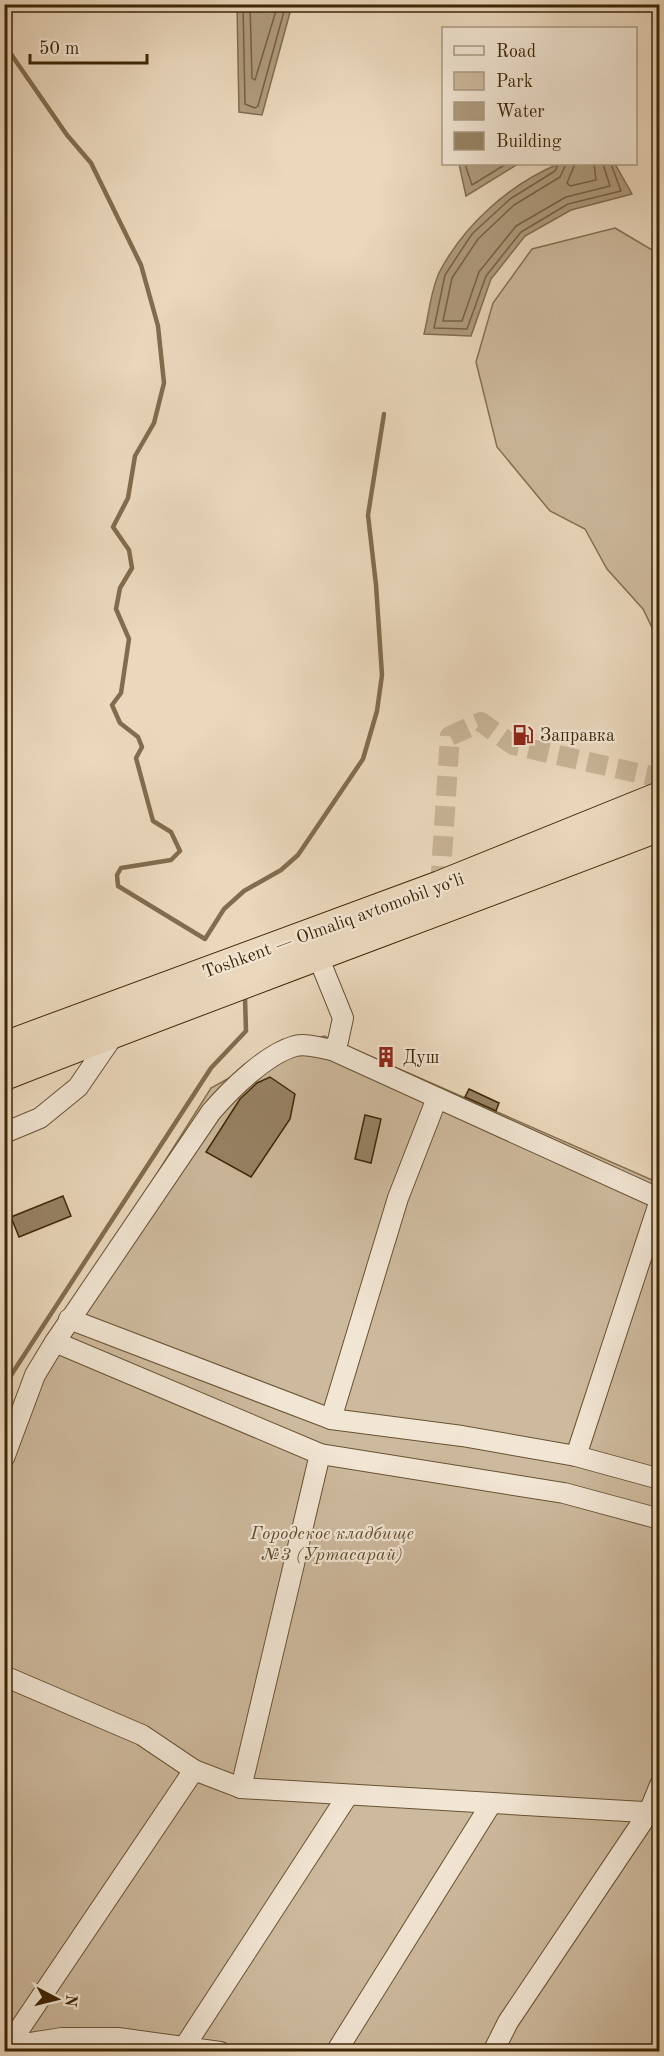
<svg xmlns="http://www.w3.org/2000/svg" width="664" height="2056" font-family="'Old Standard TT',serif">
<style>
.green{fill:#cdb99d;stroke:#857051;stroke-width:1.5}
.water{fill:#af9b7e;stroke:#816c4e;stroke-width:1.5}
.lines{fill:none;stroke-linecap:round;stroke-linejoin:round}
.shore{stroke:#766042;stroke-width:1.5}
.stream{stroke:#816c4e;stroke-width:4.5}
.building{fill:#978264;stroke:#3d2605;stroke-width:1.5}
.minor-tunnel{stroke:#c7b497;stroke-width:20;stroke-dasharray:20 10;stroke-linecap:butt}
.minor-casing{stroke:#685233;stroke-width:22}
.highway-casing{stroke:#3d2605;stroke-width:32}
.minor{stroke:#f1e5d3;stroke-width:20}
.highway{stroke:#ead7bc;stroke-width:30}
.labels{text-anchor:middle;stroke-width:4.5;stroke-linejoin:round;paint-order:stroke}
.poi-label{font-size:18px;fill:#3d2605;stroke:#f1e5d3;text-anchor:start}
.street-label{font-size:18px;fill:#3d2605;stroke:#f1e5d3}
.park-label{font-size:18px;font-style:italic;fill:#614b2b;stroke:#f1e5d3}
</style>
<rect width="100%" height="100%" fill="#ead7bc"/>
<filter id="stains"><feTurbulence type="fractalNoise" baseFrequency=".00333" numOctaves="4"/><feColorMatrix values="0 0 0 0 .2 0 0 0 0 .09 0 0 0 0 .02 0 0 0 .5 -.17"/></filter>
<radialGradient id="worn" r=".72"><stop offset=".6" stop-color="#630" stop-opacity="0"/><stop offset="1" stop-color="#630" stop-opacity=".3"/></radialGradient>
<g class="green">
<path d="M 615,228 L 652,250 L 659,249 L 659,642 L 643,609 L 607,569 L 585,529 L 550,511 L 497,447 L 476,362 L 493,303 L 532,249 Z"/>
<path d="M 324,1036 L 659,1183 L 659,2051 L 5,2052 L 5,1447 L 127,1221 L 211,1088 L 278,1051 Z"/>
</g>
<g class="water">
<path d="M 237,5 L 292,5 L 262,115 L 239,112 Z"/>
<path d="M 459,164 L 518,164 L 466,196 Z"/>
<path d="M 558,164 L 615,164 L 632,194 L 571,210 L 525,236 L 491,279 L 471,336 L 424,334 C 429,314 431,288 440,271 C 465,224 509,185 558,164 Z"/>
</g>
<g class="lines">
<g class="shore">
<path d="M 243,4 L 245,104 L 255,108 L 258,106 L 286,4"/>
<path d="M 250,4 L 252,78 L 255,80 L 278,4"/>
<path d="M 465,164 L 472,185 L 506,164"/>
<path d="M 558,164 L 555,171 L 510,199 L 472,234 L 445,275 L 434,328 L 467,329 L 486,276 L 521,232 L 568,204 L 621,191 L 611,164"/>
<path d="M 566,164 L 560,177 L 514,205 L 478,239 L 452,278 L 443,321 L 462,321 L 479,272 L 516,226 L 566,197 L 610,186 L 603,164"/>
<path d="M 575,164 L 567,183 L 570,186 L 596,180 L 594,164"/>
</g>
<g class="stream">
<path d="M 4,44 L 67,135 L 91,163 L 141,265 L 158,326 L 164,383 L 154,423 L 135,456 L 128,498 L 113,527 L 129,550 L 132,568 L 120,588 L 116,609 L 129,639 L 121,693 L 112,705 L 120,723 L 138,737 L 142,747 L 136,758 L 153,821 L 171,832 L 180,851 L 171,860 L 121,868 L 117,875 L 118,886 L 205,939 L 224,909 L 244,891 L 281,870 L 298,855 L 363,759 L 377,711 L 382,675 L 376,585 L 368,515 L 384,414"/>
<path d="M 4,1386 L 211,1068 L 246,1031 L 245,998"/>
</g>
</g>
<g class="building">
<path d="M 270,1077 L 295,1094 L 290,1119 L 251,1177 L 206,1152 L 240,1099 L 257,1083 Z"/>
<path d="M 469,1089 L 499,1103 L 496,1111 L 465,1097 Z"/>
<path d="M 365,1115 L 381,1119 L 371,1163 L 355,1159 Z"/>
<path d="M 63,1196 L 71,1216 L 19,1237 L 11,1217 Z"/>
</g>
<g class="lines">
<path class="minor-tunnel" d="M 440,886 L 450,736 L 481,722 L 513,745 L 660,778"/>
<defs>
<g id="minor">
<path d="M 317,954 L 343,1018 L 338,1041 L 332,1050"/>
<path d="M 4,1133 L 40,1118 L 78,1087 L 115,1033"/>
<path d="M 69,1319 L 331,1419 L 462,1436 L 576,1456 L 660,1479"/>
<path d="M 55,1342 L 320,1454 L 564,1493 L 660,1519"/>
<path d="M 331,1419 L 398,1198 L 437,1098"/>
<path d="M 576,1456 L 660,1200"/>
<path d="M 4,1458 L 35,1375 L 55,1342 L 211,1112 C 230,1090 266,1054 295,1046 C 307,1043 320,1048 332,1050 L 660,1199"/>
<path d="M 4,1676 L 142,1735 L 194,1770 L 241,1788 L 660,1813"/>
<path d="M 241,1788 L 320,1454"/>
<path d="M 8,2046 L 194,1770"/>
<path d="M 4,2047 L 62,2038 L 118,2038 L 220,2052"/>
<path d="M 181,2052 L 348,1795"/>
<path d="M 336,2052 L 491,1804"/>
<path d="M 493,2052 L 508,2022 L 649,1812 L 660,1785"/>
</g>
<g id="highway">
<path d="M 4,1047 L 440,886 L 660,797"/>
<path d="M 4,1075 C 222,990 441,910 660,826"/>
</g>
</defs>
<use href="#minor" class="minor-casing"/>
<use href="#highway" class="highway-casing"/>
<use href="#minor" class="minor"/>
<use href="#highway" class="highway"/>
</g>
<defs>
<symbol id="fuel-bare" viewBox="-9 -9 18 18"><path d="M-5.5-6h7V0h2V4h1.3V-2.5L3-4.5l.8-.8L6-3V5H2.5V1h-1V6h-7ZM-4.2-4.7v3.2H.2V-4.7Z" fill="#8f2418" stroke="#f1e5d3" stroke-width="2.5" paint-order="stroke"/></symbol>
<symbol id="building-bare" viewBox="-9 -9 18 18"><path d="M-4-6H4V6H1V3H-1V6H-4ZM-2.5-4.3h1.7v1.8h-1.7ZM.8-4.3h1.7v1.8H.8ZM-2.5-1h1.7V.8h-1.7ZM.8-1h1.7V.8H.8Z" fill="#8f2418" stroke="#f1e5d3" stroke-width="2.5" paint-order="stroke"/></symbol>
</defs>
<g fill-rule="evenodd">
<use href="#fuel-bare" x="508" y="720" width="30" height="30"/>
<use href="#building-bare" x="371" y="1042" width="30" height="30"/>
</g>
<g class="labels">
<g class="poi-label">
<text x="540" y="741">Заправка</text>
<text x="403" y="1063">Душ</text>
</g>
<g class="street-label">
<text transform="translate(333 925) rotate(-20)" y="6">Toshkent — Olmaliq avtomobil yo‘li</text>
</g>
<g class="park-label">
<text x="332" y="1539">Городское кладбище<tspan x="332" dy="21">№3 (Уртасарай)</tspan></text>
</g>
</g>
<rect width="664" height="2056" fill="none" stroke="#ead7bc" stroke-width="24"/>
<rect x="6" y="6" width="652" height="2044" fill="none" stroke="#3d2605" stroke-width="3"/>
<rect x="12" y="12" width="640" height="2032" fill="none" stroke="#3d2605" stroke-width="1.5"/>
<rect x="442" y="27" width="195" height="138" fill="#f1e5d3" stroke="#a99981" stroke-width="1.5"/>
<rect x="454" y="46" width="30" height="9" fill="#f1e5d3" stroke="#a99981" stroke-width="1.5"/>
<text x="496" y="57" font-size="18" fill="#3d2605">Road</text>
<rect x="454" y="72" width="30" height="18" fill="#cdb99d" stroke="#a99981" stroke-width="1.5"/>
<text x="496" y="87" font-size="18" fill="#3d2605">Park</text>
<rect x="454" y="102" width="30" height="18" fill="#af9b7e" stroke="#a99981" stroke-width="1.5"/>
<text x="496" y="117" font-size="18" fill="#3d2605">Water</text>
<rect x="454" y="132" width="30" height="18" fill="#978264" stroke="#a99981" stroke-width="1.5"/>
<text x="496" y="147" font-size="18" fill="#3d2605">Building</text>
<g transform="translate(57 1999) rotate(97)" stroke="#f1e5d3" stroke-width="4.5" paint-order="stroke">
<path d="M0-4.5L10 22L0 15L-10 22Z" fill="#3d2605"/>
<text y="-9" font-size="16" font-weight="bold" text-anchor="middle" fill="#3d2605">N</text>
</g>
<path d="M30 54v9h117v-9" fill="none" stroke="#3d2605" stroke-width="3"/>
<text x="39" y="54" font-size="18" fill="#3d2605" stroke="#f1e5d3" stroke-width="4.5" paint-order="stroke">50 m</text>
<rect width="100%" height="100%" filter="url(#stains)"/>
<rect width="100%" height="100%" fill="url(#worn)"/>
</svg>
